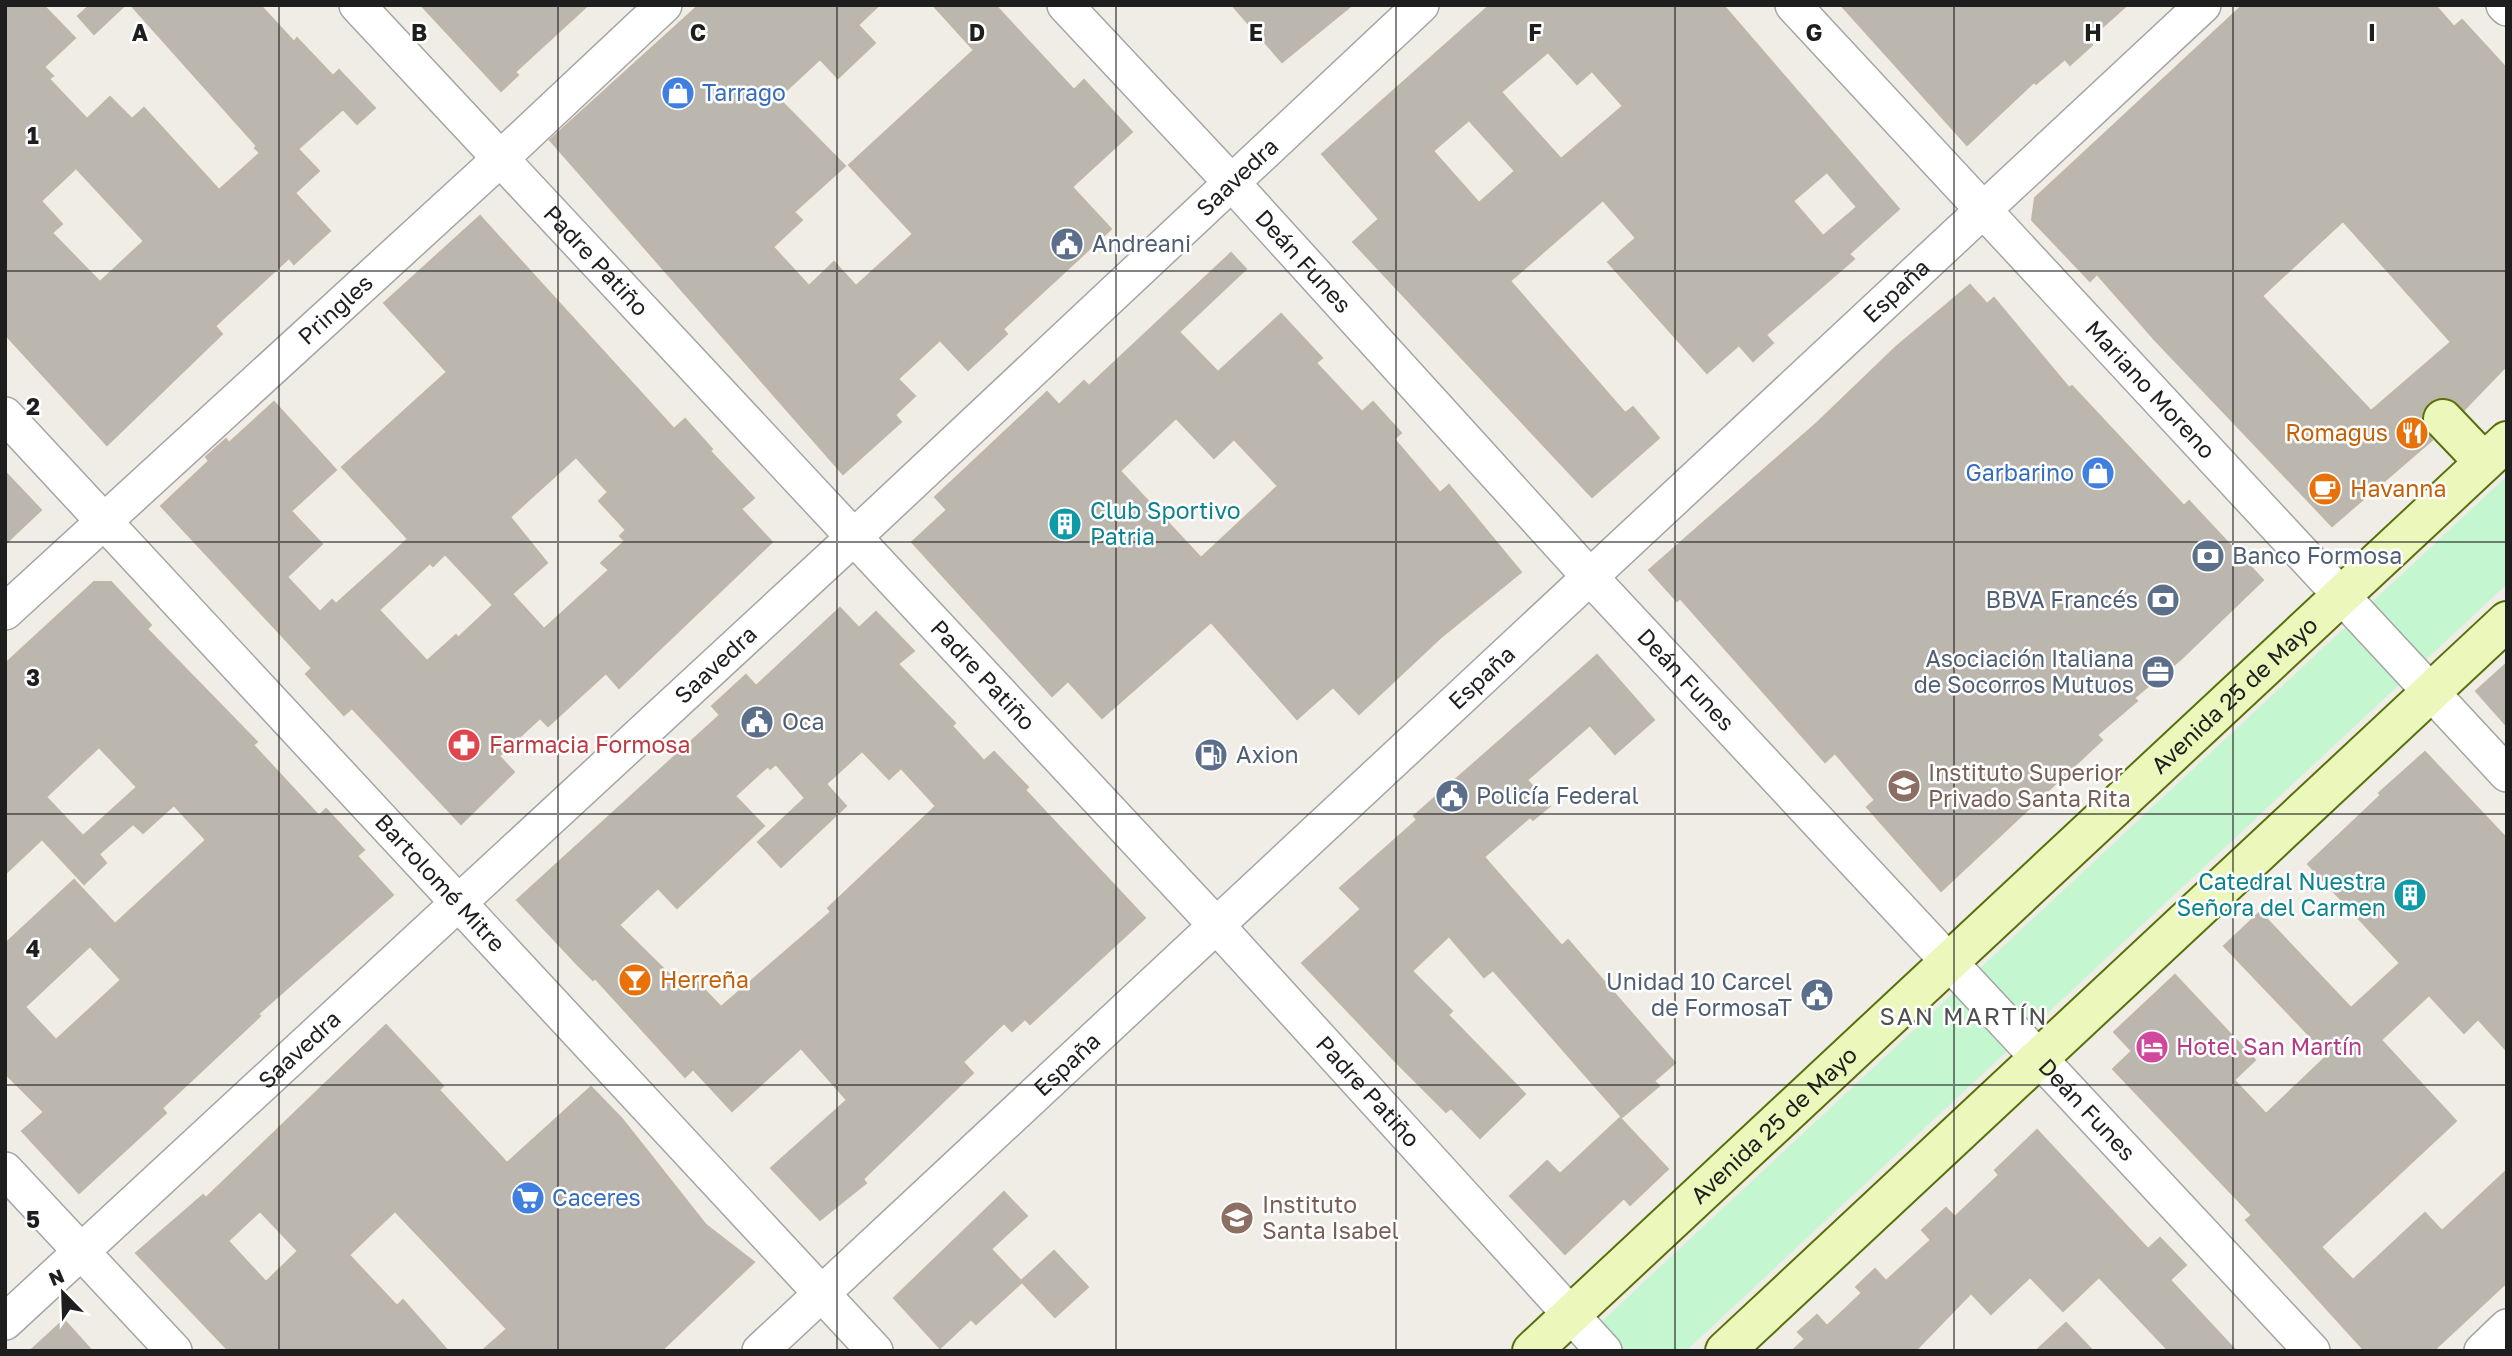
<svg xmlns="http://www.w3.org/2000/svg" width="2512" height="1356" font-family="'Golos Text',sans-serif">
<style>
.park{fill:#c4f7cf}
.building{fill:#bbb6ae;stroke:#c0b6a8;stroke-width:2;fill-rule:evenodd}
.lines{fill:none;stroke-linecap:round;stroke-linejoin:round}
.street-casing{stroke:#a5a5a5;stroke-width:38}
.secondary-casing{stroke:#57710a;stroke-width:42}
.street{stroke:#fff;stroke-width:35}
.secondary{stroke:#ebf7bb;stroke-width:38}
.grid{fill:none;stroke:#1e1e1e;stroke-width:2;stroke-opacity:0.55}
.labels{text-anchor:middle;stroke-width:5;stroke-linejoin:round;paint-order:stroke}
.shop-label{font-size:23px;fill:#366cbe;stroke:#fff;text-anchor:start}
.street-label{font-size:23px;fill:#1e1e1e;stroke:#fff}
.service-label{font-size:23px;fill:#4e5e75;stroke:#fff;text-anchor:start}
.food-label{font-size:23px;fill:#c56008;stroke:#fff;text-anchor:start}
.culture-label{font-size:23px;fill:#0d838f;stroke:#fff;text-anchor:start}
.health-label{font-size:23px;fill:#be3a42;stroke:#fff;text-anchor:start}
.education-label{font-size:23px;fill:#785e54;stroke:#fff;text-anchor:start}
.hotel-label{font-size:23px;fill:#b23c85;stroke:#fff;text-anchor:start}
.neighbourhood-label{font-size:24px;letter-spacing:2px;fill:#515151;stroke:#fff}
.grid-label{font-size:23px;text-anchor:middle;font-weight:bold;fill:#1e1e1e;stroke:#fff;stroke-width:5;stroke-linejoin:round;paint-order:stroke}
</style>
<rect width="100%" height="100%" fill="#efede5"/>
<path class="park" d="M 2507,476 L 2507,584 L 1686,1351 L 1570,1351 Z"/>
<g class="building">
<path d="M 5,5 L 43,5 L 75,38 L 44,67 L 53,76 L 49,79 L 87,119 L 110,97 L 132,119 L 144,108 L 219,190 L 260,153 L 255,148 L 257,146 L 131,5 L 260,5 L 294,42 L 297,38 L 333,76 L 339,70 L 375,108 L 357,124 L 343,109 L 298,149 L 319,171 L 295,193 L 330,231 L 294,264 L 289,258 L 215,326 L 222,334 L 107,445 L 5,334 ZM 76,168 L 144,241 L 100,282 L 52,233 L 62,224 L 41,201 Z"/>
<path d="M 90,5 L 125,5 L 94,34 L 78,16 Z"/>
<path d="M 421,5 L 588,5 L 515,72 L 518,75 L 501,91 Z"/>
<path d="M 699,5 L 879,5 L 858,25 L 875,43 L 838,78 L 820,59 L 778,98 L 845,166 L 794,212 L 802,220 L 773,247 L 809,286 L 834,262 L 856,286 L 913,234 L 849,165 L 974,50 L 933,5 L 995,5 L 1074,90 L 1084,80 L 1132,132 L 1072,187 L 1111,229 L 1003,329 L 1007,334 L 968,370 L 940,340 L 898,379 L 915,396 L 895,415 L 901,422 L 843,474 L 550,140 Z"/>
<path d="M 1232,5 L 1352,5 L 1282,62 Z"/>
<path d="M 1490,5 L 1723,5 L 1899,209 L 1849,254 L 1854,259 L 1766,335 L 1773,343 L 1753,361 L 1739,345 L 1707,373 L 1608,262 L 1636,238 L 1603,200 L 1510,281 L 1625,413 L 1633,407 L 1659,438 L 1592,497 L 1353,242 L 1379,219 L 1322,154 ZM 1548,52 L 1577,84 L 1592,71 L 1623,106 L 1561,159 L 1501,92 ZM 1469,120 L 1515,171 L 1479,203 L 1433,151 ZM 1827,172 L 1857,207 L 1823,236 L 1793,201 Z"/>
<path d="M 1841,5 L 2127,5 L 2088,40 L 2092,45 L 2070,65 L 2065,59 L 2036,84 L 2034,82 L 1967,145 Z"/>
<path d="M 2243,5 L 2435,5 L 2454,27 L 2462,20 L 2507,69 L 2507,365 L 2464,410 L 2448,398 L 2437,398 L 2428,403 L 2422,412 L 2422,423 L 2432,440 L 2332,526 L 2156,341 L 2097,274 L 2090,281 L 2032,220 L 2035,198 ZM 2343,221 L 2451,342 L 2371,411 L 2262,296 Z"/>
<path d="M 480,216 L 674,429 L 685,419 L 712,449 L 710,451 L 754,498 L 741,509 L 772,542 L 619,688 L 606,673 L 548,726 L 540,718 L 499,756 L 514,772 L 461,824 L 352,708 L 344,715 L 306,674 L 312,668 L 161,506 L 209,461 L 206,457 L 226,439 L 229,443 L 274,402 L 336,470 L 291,511 L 322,544 L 287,577 L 320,612 L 332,600 L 336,604 L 408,539 L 342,467 L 447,372 L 384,303 ZM 576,457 L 608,492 L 599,501 L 626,530 L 620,536 L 625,541 L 601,563 L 609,570 L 544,629 L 512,594 L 547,563 L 510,517 ZM 445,554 L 493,605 L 458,638 L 456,635 L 427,661 L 379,610 L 430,563 L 433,566 Z"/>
<path d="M 1231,253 L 1246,269 L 1179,332 L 1218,372 L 1281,314 L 1322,358 L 1316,363 L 1362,412 L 1373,402 L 1401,433 L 1394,439 L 1440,493 L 1449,485 L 1521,572 L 1440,638 L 1359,714 L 1333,687 L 1297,719 L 1211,622 L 1102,718 L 1068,681 L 1052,696 L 912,542 L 947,510 L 935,497 L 1047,392 L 1059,405 L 1084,381 L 1089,386 ZM 1176,418 L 1214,458 L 1234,439 L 1278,486 L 1201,558 L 1120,471 Z"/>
<path d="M 1970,285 L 1987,304 L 1994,298 L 2069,388 L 2072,386 L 2184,506 L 2189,501 L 2263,580 L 2181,659 L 2134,698 L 2137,701 L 2097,735 L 2102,740 L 1941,891 L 1867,807 L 1875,800 L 1835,753 L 1825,762 L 1680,598 L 1677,601 L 1649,570 L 1817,423 L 1896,347 Z"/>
<path d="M 5,472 L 41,510 L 5,544 Z"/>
<path d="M 94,582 L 111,582 L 151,625 L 147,629 L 257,742 L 253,745 L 319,816 L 326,809 L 364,850 L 357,856 L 393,895 L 258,1014 L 260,1016 L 162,1108 L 166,1113 L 79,1193 L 22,1131 L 44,1112 L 5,1073 L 5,944 L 74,880 L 115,924 L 206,840 L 174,805 L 143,833 L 133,824 L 99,854 L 106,863 L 84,884 L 42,839 L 5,874 L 5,664 ZM 99,747 L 137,787 L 83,836 L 46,797 ZM 90,946 L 121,980 L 56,1040 L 25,1007 Z"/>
<path d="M 840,608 L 859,628 L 876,612 L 914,651 L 898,664 L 955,723 L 952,726 L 984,761 L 994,752 L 1028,787 L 1025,790 L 1145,918 L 1030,1024 L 1025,1019 L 1012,1031 L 1004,1023 L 963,1062 L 973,1073 L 863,1179 L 866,1183 L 820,1220 L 771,1168 L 847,1100 L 801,1048 L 732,1111 L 693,1069 L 685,1077 L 595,978 L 593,980 L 577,964 L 517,900 L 720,715 L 712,706 L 746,675 L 756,686 ZM 862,751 L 889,779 L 901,768 L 936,806 L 828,908 L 831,912 L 721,1007 L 695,980 L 685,990 L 619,925 L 658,888 L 677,908 L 764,826 L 735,796 L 768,766 L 770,769 L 776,764 L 805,798 L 758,842 L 781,867 L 846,806 L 826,784 Z"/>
<path d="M 1597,655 L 1654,720 L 1615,754 L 1590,725 L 1527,780 L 1550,806 L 1533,820 L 1530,817 L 1484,857 L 1562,946 L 1568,940 L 1675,1063 L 1654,1081 L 1659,1086 L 1622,1117 L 1493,970 L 1484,977 L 1449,936 L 1412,971 L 1452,1011 L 1448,1015 L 1525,1094 L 1480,1138 L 1451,1108 L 1446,1112 L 1397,1063 L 1302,963 L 1361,909 L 1340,888 L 1417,820 L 1414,816 Z"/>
<path d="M 2507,663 L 2507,726 L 2476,691 Z"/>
<path d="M 2425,752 L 2507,839 L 2507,1051 L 2478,1019 L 2464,1033 L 2429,995 L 2381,1040 L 2456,1121 L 2321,1247 L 2353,1280 L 2425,1213 L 2442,1231 L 2507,1170 L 2507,1282 L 2433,1351 L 2365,1351 L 2246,1220 L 2252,1215 L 2113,1069 L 2132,1051 L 2114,1032 L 2175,975 L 2255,1060 L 2234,1080 L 2266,1114 L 2328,1055 L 2224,946 L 2260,912 L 2351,1008 L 2400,963 L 2308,864 L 2381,795 L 2379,793 Z"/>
<path d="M 386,1025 L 443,1086 L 439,1090 L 507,1163 L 591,1087 L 622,1119 L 706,1225 L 754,1262 L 661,1351 L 482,1351 L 507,1329 L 395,1211 L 349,1255 L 397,1306 L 403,1300 L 448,1351 L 229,1351 L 136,1253 L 203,1195 L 206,1198 ZM 260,1211 L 298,1251 L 266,1282 L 228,1241 Z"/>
<path d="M 1620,1118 L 1668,1169 L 1630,1205 L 1624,1198 L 1565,1254 L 1510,1196 L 1547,1161 L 1560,1174 Z"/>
<path d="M 2037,1130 L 2148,1249 L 2160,1238 L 2186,1265 L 2170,1280 L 2236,1351 L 2169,1351 L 2099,1277 L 2063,1311 L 2030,1277 L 1991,1314 L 1971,1293 L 1915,1351 L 1792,1351 L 1805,1339 L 1798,1332 L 1817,1315 L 1827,1326 L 1862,1293 L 1856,1287 L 1875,1269 L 1886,1281 L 1931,1240 L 1922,1230 L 1946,1208 L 1955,1217 L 1999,1175 L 1995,1170 Z"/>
<path d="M 1004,1192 L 1027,1216 L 991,1249 L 1021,1281 L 1054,1251 L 1088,1287 L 1055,1317 L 1022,1282 L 976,1324 L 971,1319 L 940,1348 L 894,1298 Z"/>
<path d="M 64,1320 L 92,1351 L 30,1351 Z"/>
<path d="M 2066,1323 L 2093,1351 L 2036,1351 Z"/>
</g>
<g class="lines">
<defs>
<g id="street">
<path id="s1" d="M 357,5 L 1216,925 L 1604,1351"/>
<path id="s2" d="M 1065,5 L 1231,182 L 1590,577 L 2312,1351"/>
<path id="s3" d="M 1793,5 L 2507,774"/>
<path d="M 2504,5 L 2507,8"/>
<path id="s4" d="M 5,415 L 875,1351"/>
<path id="s5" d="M 5,612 L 500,159 L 664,5"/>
<path d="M 5,1170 L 174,1351"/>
<path id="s6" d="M 5,1322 L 853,538 L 1421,5"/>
<path id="s7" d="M 760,1351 L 2203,5"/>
<path d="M 2482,1351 L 2507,1327"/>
</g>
<g id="secondary">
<path d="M 2443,419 L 2484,462"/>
<path id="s8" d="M 1532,1351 L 2507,441"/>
<path d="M 1725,1351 L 2507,621"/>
</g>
</defs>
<use href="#street" class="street-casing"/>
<use href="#secondary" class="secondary-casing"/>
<use href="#street" class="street"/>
<use href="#secondary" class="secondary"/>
</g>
<path class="grid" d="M 279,5 L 279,1351M 558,5 L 558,1351M 837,5 L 837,1351M 1116,5 L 1116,1351M 1396,5 L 1396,1351M 1675,5 L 1675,1351M 1954,5 L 1954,1351M 2233,5 L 2233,1351M 5,271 L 2507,271M 5,542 L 2507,542M 5,814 L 2507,814M 5,1085 L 2507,1085"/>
<defs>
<symbol id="shop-disc" viewBox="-11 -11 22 22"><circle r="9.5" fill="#3f7fe0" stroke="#fff"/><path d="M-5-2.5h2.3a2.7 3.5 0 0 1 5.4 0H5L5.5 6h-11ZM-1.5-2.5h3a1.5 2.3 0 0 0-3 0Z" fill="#fff"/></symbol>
<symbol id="civic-disc" viewBox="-11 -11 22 22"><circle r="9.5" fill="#5c6f8a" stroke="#fff"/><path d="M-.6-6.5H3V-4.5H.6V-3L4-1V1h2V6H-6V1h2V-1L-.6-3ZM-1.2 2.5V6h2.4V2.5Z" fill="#fff"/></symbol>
<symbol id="restaurant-disc" viewBox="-11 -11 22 22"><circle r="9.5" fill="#e8710a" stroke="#fff"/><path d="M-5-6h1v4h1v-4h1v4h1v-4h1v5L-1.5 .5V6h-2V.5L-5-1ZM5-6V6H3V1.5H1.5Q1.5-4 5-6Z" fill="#fff"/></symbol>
<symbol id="cafe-disc" viewBox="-11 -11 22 22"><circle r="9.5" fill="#e8710a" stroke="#fff"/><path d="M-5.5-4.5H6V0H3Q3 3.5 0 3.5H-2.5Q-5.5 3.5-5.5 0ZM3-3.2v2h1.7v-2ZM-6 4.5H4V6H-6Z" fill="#fff"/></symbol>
<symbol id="building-disc" viewBox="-11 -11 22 22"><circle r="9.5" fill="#0f9aa8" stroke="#fff"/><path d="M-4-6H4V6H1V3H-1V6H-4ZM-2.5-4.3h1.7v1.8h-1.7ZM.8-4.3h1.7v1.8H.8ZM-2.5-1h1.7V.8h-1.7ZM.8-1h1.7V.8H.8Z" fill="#fff"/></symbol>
<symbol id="bank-disc" viewBox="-11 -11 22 22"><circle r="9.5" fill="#5c6f8a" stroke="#fff"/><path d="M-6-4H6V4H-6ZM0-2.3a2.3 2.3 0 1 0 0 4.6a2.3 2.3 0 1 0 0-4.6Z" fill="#fff"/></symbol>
<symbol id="office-disc" viewBox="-11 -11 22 22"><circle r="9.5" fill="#5c6f8a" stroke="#fff"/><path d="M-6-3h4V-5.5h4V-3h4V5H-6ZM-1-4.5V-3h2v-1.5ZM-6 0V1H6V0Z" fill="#fff"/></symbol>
<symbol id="pharmacy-disc" viewBox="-11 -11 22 22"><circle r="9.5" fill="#e0444e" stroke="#fff"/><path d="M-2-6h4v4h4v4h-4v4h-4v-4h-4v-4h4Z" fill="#fff"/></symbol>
<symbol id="fuel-disc" viewBox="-11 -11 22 22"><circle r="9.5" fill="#5c6f8a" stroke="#fff"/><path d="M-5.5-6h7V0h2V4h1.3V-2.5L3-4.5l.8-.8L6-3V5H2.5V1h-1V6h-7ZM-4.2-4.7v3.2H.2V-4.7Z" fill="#fff"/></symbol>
<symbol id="university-disc" viewBox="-11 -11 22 22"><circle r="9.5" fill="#8d6e63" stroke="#fff"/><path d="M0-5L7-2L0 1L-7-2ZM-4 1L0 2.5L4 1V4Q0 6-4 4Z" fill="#fff"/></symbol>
<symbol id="bar-disc" viewBox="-11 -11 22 22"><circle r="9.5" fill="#e8710a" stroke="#fff"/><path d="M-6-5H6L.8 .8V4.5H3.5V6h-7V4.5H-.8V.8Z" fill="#fff"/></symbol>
<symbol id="hotel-disc" viewBox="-11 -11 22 22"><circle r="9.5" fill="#d1479c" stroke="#fff"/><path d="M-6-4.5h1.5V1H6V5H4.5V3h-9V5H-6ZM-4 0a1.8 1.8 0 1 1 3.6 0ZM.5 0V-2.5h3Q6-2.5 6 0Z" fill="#fff"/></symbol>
<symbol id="supermarket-disc" viewBox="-11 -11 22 22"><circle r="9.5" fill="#3f7fe0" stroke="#fff"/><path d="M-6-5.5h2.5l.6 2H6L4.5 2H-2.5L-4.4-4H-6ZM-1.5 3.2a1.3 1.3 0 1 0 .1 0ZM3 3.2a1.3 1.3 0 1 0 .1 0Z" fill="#fff"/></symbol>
<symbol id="school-disc" viewBox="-11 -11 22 22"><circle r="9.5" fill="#8d6e63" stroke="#fff"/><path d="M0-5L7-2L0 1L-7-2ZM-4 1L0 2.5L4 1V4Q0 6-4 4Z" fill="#fff"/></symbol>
</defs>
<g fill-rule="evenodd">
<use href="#shop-disc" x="659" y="74" width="38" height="38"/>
<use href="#civic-disc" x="1048" y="225" width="38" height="38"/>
<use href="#restaurant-disc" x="2393" y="414" width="38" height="38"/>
<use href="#shop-disc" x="2079" y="454" width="38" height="38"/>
<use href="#cafe-disc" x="2306" y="470" width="38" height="38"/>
<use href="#building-disc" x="1046" y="505" width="38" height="38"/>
<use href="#bank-disc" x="2189" y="537" width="38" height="38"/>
<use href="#bank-disc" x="2144" y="581" width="38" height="38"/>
<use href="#office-disc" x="2139" y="653" width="38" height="38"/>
<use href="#civic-disc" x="738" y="703" width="38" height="38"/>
<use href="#pharmacy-disc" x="445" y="726" width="38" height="38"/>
<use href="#fuel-disc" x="1192" y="736" width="38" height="38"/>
<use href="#university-disc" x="1885" y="767" width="38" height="38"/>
<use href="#civic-disc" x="1433" y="777" width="38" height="38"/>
<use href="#building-disc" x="2391" y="876" width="38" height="38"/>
<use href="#bar-disc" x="616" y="961" width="38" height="38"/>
<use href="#civic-disc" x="1798" y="976" width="38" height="38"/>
<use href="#hotel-disc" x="2133" y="1028" width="38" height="38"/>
<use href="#supermarket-disc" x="509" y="1179" width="38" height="38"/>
<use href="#school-disc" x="1218" y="1199" width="38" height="38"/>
</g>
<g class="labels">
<g class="shop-label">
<text x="702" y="101">Tarrago</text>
<text x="2074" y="481" text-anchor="end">Garbarino</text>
<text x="552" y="1206">Caceres</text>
</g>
<g class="street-label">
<text dy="8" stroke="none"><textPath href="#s6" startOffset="1682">Saavedra</textPath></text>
<text dy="8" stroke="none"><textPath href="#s1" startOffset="350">Padre Patiño</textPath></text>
<text dy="8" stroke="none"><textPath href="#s2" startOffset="350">Deán Funes</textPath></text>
<text dy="8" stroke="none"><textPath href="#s7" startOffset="1554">España</textPath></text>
<text dy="8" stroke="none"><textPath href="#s5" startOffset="448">Pringles</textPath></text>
<text dy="8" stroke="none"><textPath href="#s3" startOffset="525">Mariano Moreno</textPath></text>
<text dy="8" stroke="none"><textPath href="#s6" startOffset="968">Saavedra</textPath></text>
<text dy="8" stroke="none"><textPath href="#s1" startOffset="917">Padre Patiño</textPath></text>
<text dy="8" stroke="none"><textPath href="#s7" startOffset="987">España</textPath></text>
<text dy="8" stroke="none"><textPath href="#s2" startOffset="917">Deán Funes</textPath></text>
<text dy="8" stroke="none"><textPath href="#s8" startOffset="961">Avenida 25 de Mayo</textPath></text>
<text dy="8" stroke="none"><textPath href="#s4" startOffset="639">Bartolomé Mitre</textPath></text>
<text dy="8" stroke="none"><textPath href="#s6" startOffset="401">Saavedra</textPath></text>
<text dy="8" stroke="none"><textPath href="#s7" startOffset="420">España</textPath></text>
<text dy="8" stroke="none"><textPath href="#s1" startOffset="1484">Padre Patiño</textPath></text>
<text dy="8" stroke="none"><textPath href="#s2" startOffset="1505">Deán Funes</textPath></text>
<text dy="8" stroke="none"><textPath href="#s8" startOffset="331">Avenida 25 de Mayo</textPath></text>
</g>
<g class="service-label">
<text x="1092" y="252">Andreani</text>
<text x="2232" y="564">Banco Formosa</text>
<text x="2138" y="608" text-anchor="end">BBVA Francés</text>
<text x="2134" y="667" text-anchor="end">Asociación Italiana<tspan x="2134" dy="26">de Socorros Mutuos</tspan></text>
<text x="782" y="730">Oca</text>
<text x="1236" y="763">Axion</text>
<text x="1476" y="804">Policía Federal</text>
<text x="1792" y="990" text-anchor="end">Unidad 10 Carcel<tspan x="1792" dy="26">de FormosaT</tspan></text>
</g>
<g class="food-label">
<text x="2388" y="441" text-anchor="end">Romagus</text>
<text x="2350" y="497">Havanna</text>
<text x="660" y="988">Herreña</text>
</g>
<g class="culture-label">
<text x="1090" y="519">Club Sportivo<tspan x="1090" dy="26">Patria</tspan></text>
<text x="2386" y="890" text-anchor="end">Catedral Nuestra<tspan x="2386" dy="26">Señora del Carmen</tspan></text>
</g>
<g class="health-label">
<text x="489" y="753">Farmacia Formosa</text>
</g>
<g class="education-label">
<text x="1928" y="781">Instituto Superior<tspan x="1928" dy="26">Privado Santa Rita</tspan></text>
<text x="1262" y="1213">Instituto<tspan x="1262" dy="26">Santa Isabel</tspan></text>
</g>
<g class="hotel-label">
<text x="2176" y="1055">Hotel San Martín</text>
</g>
<g class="neighbourhood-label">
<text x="1964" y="1025">SAN MARTÍN</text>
</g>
</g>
<g class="grid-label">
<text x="140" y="41">A</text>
<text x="419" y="41">B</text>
<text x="698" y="41">C</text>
<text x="977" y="41">D</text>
<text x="1256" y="41">E</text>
<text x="1535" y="41">F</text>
<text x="1814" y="41">G</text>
<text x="2093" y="41">H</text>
<text x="2372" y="41">I</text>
<text x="33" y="144">1</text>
<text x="33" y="415">2</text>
<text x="33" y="686">3</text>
<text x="33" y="957">4</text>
<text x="33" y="1228">5</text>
</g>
<rect width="2512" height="1356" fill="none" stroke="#1e1e1e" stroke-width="14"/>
<g transform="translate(63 1293) rotate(337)" stroke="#ffffff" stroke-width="5" paint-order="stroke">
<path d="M0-5L12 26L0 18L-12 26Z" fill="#1e1e1e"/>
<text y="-10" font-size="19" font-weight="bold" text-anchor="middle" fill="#1e1e1e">N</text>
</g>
</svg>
